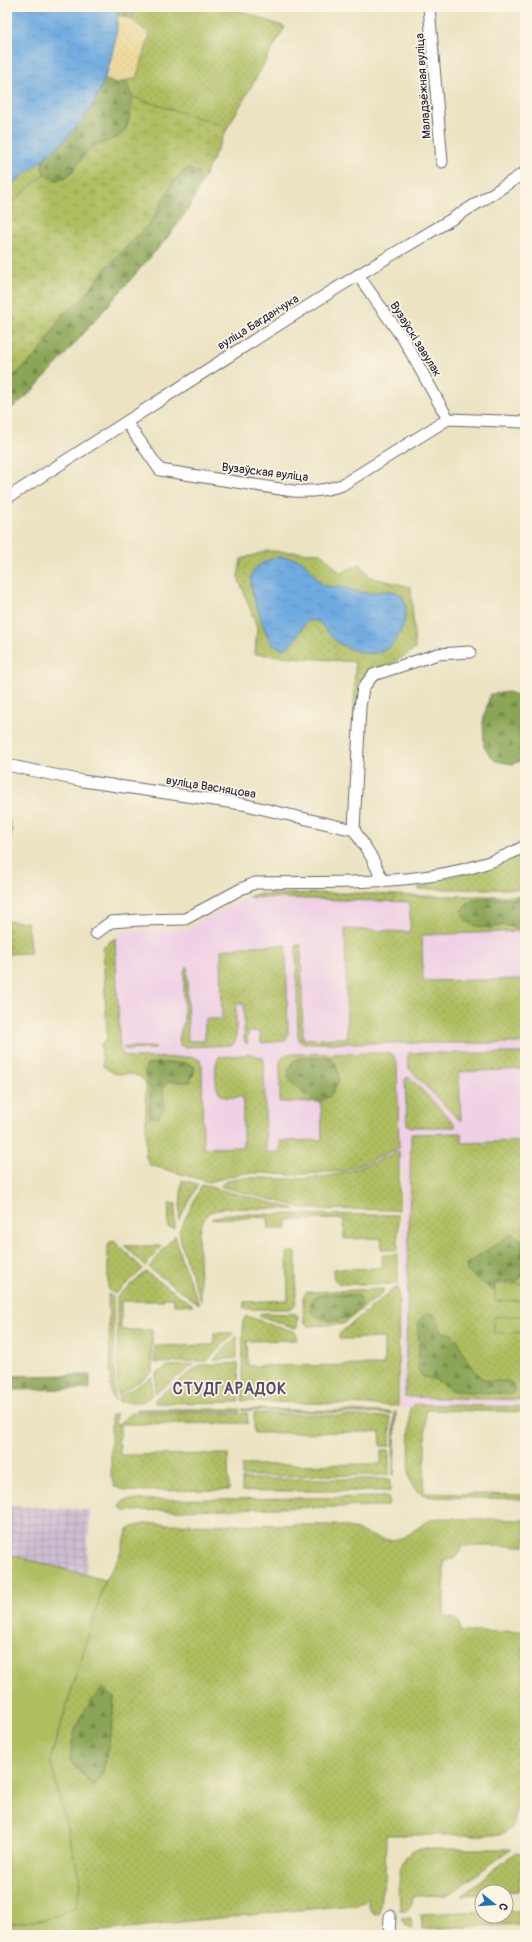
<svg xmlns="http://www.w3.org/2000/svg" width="532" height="1942" font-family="Pangolin,sans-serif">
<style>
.built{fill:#efd0e5}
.industrial{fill:url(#industrial-grid)}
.grass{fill:url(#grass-dots);stroke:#68704e}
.forest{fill:url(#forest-firs);stroke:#566448}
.wetland{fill:url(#wetland-marsh);stroke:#68704e}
.sand{fill:url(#sand-dots);stroke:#887e6c}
.park{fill:#afbe60;stroke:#68704e}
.water{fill:url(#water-ripples);stroke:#48668d}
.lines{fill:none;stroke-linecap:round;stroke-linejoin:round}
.minor-casing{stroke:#68666a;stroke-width:13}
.minor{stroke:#fff;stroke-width:11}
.labels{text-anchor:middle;stroke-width:3.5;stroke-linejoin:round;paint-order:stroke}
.street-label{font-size:12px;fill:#22223b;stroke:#fcf5e5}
.district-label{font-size:16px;font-weight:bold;letter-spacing:1px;fill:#574c6d;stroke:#fcf5e5}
</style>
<defs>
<pattern id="industrial-grid" width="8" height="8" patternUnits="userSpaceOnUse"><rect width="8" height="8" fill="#cdbed2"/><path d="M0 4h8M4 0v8" fill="none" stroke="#b0a3b5"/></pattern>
<pattern id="grass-dots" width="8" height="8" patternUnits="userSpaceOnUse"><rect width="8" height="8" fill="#afbe60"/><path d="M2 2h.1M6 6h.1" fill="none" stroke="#96a354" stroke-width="1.8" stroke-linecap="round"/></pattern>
<pattern id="forest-firs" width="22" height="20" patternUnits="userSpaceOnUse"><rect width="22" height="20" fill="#8ba556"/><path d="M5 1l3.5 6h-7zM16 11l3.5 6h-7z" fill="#718648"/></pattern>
<pattern id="wetland-marsh" width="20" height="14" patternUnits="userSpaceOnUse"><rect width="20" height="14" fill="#afbe60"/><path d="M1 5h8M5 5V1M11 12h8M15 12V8" fill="none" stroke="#96a354"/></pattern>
<pattern id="sand-dots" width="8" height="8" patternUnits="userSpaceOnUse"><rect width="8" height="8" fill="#eeda9e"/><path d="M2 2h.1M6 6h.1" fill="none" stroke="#ccbb89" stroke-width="1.8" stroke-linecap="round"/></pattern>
<pattern id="water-ripples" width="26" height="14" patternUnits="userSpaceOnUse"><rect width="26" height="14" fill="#6eaadf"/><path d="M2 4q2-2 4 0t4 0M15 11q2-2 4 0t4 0" fill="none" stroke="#5a8ab6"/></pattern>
</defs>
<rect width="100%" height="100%" fill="#fcf5e5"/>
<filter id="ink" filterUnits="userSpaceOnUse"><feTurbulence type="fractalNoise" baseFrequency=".025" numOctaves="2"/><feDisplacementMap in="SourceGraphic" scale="8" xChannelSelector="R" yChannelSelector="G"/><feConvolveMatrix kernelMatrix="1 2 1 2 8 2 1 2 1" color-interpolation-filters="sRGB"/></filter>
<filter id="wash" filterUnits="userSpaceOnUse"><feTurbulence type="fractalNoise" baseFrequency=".012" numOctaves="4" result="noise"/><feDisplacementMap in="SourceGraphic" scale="16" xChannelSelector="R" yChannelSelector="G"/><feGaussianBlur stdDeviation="0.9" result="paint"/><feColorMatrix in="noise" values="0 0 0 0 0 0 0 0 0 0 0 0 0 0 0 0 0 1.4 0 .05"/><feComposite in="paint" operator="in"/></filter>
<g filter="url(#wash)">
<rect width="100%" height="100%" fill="#ebe3c2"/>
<path class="built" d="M 354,893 L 415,896 L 525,895 L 525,1408 L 400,1408 L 403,1166 L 188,1172 L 167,1061 L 112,1063 L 108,944 L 124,931 L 187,929 L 214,914 L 256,894 Z"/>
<path class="industrial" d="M 7,1506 L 90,1510 L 86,1575 L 7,1554 Z"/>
<g class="grass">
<path d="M 118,7 L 239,7 L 238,10 L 285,27 L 228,127 L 192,201 L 166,239 L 54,367 L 29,394 L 7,412 L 7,189 L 69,135 L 91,105 L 103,79 L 116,83 L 136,78 L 132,20 L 118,15 Z"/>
<path d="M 267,551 L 321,553 L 341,573 L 360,564 L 370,577 L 411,587 L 415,649 L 393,663 L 369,672 L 354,717 L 355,662 L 255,654 L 257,627 L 238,577 L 241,559 Z"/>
<path d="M 525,852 L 525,889 L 418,889 L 422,884 L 492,866 Z"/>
<path d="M 354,893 L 415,896 L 525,896 L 525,931 L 422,935 L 423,981 L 525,979 L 525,1043 L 303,1043 L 300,1041 L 298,1036 L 296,945 L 301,945 L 303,1039 L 347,1038 L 345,929 L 410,932 L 410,902 L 248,897 L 256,894 Z"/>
<path d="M 7,921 L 27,922 L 31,953 L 7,954 Z"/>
<path d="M 115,938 L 120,1050 L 124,1055 L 131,1058 L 193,1057 L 200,1060 L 202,1065 L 203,1148 L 243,1147 L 243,1097 C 237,1097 226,1099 221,1095 C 214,1091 214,1062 219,1057 L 252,1054 L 263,1058 L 264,1063 L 266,1152 L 280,1152 L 280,1141 L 322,1140 L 321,1102 L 280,1102 L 280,1062 L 283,1057 L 288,1054 L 387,1053 L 393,1055 L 397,1062 L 399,1148 L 368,1162 L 342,1171 L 292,1175 L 262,1173 L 244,1173 L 209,1182 L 150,1165 L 146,1157 L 146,1084 C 139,1070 126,1076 114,1073 C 110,1071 107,1069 103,1066 L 101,1044 L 107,1039 L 103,947 Z"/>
<path d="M 286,945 L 288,1033 L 285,1041 L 261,1043 L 260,1031 L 248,1032 L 247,1044 L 244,1040 L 244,1004 L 236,1004 L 236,1040 L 233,1045 L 184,1047 L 180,1045 L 179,1038 L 184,1020 L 184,971 L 187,966 L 188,1041 L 205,1041 L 205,1019 L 222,1019 L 221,950 L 249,946 Z"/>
<path d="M 122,1047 L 156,1047 L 153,1049 L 126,1050 Z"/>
<path d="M 409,1053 L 525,1053 L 525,1069 L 459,1072 L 461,1120 L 459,1120 L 409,1069 L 407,1059 Z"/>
<path d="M 407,1077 L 410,1078 L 455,1124 L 455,1127 L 411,1127 L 407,1125 L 405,1080 Z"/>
<path d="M 461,1133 L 462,1143 L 525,1141 L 525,1196 L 524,1196 L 525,1400 L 405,1397 L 411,1134 Z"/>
<path d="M 399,1151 L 399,1210 L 308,1209 L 222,1187 L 221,1185 C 231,1174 273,1179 287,1179 C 330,1180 361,1169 399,1151 Z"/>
<path d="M 182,1180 L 198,1184 L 179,1220 Z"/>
<path d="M 202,1185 L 295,1209 L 223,1208 L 208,1213 L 201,1224 L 198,1237 L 201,1301 L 183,1251 L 179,1231 Z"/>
<path d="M 169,1204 L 176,1204 L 174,1228 L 168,1227 Z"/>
<path d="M 225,1214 L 398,1215 L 398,1250 L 382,1250 L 381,1238 L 344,1239 L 344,1219 L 287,1220 L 287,1229 L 269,1229 L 268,1217 L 211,1219 Z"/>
<path d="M 175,1235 L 181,1259 L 199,1304 L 149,1268 Z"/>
<path d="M 114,1241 L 143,1269 L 115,1294 L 108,1290 L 108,1246 L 110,1242 Z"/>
<path d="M 125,1246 L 162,1246 L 145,1266 Z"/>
<path d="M 287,1252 L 296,1252 L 296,1301 L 294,1307 L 290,1309 L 244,1309 L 244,1302 L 288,1300 Z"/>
<path d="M 398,1254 L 398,1284 L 342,1284 C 333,1282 333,1276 333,1269 L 382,1268 L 382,1255 Z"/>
<path d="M 146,1272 L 193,1305 L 174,1305 L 174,1298 L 163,1298 L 163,1301 L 121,1301 L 121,1330 L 152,1330 L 152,1373 L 118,1395 L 117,1297 Z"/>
<path d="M 395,1288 L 399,1288 L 398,1406 L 242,1401 L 243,1321 L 246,1316 L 295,1332 L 297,1340 L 247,1341 L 248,1366 L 384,1365 L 384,1338 L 339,1339 L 339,1334 Z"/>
<path d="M 383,1289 L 383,1293 L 343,1324 L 309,1326 L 304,1322 L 303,1297 L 306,1292 Z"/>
<path d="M 108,1294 L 113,1297 L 115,1401 L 111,1397 Z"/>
<path d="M 261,1313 L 296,1314 L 298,1316 L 297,1327 L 294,1328 L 261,1316 L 259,1315 Z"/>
<path d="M 214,1333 L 235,1333 L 207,1361 L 155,1363 L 155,1346 L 214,1345 Z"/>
<path d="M 237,1336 L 237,1358 L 214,1360 Z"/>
<path d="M 238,1363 L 239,1402 L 155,1403 L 155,1399 L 200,1365 Z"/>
<path d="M 194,1365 L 155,1393 L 156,1374 L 168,1366 Z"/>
<path d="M 152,1377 L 152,1395 L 142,1402 L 119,1402 L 118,1398 Z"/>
<path d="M 414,1404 L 525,1407 L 525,1412 L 426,1410 L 424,1493 L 525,1495 L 525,1499 L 432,1497 C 418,1495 410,1487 409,1473 L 410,1408 Z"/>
<path d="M 138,1409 L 240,1409 L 240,1411 L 135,1411 Z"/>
<path d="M 242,1409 L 391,1412 L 391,1414 L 242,1410 Z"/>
<path d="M 394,1412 L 396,1412 L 394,1475 L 393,1475 Z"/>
<path d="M 132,1413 L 247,1413 L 248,1423 L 118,1424 Z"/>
<path d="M 254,1413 L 390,1417 L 390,1446 L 381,1446 L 380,1432 L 254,1433 Z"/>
<path d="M 116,1414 L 115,1424 L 120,1426 L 120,1438 L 117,1438 L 118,1444 L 120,1444 L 120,1455 L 228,1454 L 229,1490 L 127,1491 L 115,1487 L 111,1476 L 111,1415 Z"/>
<path d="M 381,1450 L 389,1450 L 389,1475 L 242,1476 L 242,1465 L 381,1464 Z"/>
<rect x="242" y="1479" width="148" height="12"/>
<path d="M 384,1497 L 388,1498 L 389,1501 L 388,1505 L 385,1506 L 126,1511 L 122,1510 L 120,1506 L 122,1502 L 126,1500 Z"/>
<path d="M 439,1518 L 525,1520 L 525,1546 L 461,1546 L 460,1552 L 456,1558 L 444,1561 L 444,1616 L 456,1619 L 460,1625 L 460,1632 L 523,1631 L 525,1627 L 525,1764 L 514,1823 L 512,1828 L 500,1835 L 386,1835 L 385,1880 L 381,1894 L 380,1913 L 375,1914 L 370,1910 L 368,1901 L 352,1905 L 199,1920 L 67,1935 L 7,1935 L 7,1924 L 47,1919 L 81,1885 L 50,1760 L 105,1580 L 118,1559 L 128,1530 L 133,1527 L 144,1524 L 338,1525 C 359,1527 378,1544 398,1539 C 414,1535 422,1520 439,1518 Z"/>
<path d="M 419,1849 L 511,1849 L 449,1895 L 413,1896 L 412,1905 L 407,1910 L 400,1910 C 400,1890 393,1855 419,1849 Z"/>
<path d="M 516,1853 L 524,1854 L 518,1891 L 482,1892 L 482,1894 L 461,1895 Z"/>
<path d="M 525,1910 L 525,1924 L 422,1929 L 421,1914 L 482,1911 L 482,1916 L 506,1916 L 506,1911 Z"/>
<path d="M 401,1918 L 412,1918 L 413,1929 L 407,1926 Z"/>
</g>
<g class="forest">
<path d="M 118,7 L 133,7 L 134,14 L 132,20 L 118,15 Z"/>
<path d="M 103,79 L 116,83 L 126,80 L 132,97 L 129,121 L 124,131 L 118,138 L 101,143 L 83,156 L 68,176 L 60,180 L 51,179 L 44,174 L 42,167 L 44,157 L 78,126 L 91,105 Z"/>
<path d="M 188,169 L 199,172 C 206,191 177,224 166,239 L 54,367 L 29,394 L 7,412 L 7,382 L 36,356 L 63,314 L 83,298 L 109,264 L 145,229 L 154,217 L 172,183 L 181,173 Z"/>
<path d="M 509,692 L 522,698 L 525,707 L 525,759 L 513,764 L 495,761 L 484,747 L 483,721 L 490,694 Z"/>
<path d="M 481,899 L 525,899 L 525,930 L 503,925 L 493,928 L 480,927 L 468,922 L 462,914 C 463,902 470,901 481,899 Z"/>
<path d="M 308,1057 C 315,1059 320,1057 327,1057 C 337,1058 339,1073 339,1081 L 330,1096 L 323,1100 C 313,1101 308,1098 301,1091 C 290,1082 284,1077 292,1062 L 301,1058 Z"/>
<path d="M 157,1063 L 187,1063 L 194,1067 L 195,1070 L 190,1082 L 169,1082 L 163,1086 L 164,1108 L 158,1117 L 151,1117 L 149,1108 L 151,1091 L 144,1072 L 147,1065 Z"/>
<path d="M 512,1234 L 522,1239 L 525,1274 L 517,1281 L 494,1282 L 494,1291 L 489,1288 L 467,1271 L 466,1264 Z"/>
<path d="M 325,1294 C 332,1294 356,1293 360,1297 L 362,1305 C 353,1321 325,1326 312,1313 L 311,1304 L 315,1297 Z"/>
<path d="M 426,1314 L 433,1314 L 438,1320 L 441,1331 L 452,1334 L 458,1340 L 464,1355 L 480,1377 L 489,1381 L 508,1381 L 514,1385 L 514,1391 L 510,1394 L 454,1391 L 436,1380 L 423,1377 L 418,1370 C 417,1361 420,1354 419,1345 C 419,1332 413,1323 426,1314 Z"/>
<path d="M 90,1375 L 90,1389 L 7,1390 L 7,1376 Z"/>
<path d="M 103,1687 L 114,1698 L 112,1726 L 103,1773 L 94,1787 L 70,1761 C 72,1726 81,1713 103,1687 Z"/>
</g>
<path class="wetland" d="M 132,97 L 228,127 L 200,185 L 199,172 L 188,169 L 181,173 L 172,183 L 154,217 L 145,229 L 109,264 L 83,298 L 63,314 L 46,342 L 36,356 L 7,382 L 7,207 L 44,174 C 70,194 76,157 93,147 C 104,140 117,142 125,130 C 131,120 131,108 132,97 Z"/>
<path class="sand" d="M 118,15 L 132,20 L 150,34 L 136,78 L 116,83 L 103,79 L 115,43 Z"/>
<g class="park">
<path d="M 7,812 L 12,831 L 7,854 Z"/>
<path d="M 495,1284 L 525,1284 L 525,1300 L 495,1301 Z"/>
<path d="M 525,1316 L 525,1332 L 494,1333 L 494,1317 Z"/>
<path d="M 7,1554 L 105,1580 L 50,1760 L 81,1885 L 76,1908 L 47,1919 L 7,1924 Z"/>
</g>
<g class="water">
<path d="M 7,7 L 118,7 C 118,46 104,96 77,126 C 57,150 30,169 7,189 Z"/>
<path d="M 277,557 C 309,557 304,565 323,585 C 330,587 337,587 344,588 C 352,589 360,593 368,593 C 376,593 384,590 392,591 C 412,594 406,620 400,632 C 396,642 387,652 375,653 C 362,654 345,649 335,640 C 325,632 322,618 307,621 C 299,632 297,642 284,649 L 273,645 C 266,635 262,622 258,610 C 248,583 244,567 277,557 Z"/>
</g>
</g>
<g filter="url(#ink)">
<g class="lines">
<defs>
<g id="minor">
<path d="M 429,7 L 442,162"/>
<path d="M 358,275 L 404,340 L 448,419"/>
<path d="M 127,423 L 160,470 L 293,491 C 310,492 325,491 342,485 L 448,419 L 525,422"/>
<path d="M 7,498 C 115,430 221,360 329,293 C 394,252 462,216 525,172"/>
<path d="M 7,765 L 83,781 L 242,804 L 354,830 L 371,856 L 383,881"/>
<path d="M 354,830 L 360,707 L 363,688 L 373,675 L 438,654 L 470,652"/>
<path d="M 96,933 L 111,922 L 140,920 L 185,919 L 241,889 L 255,883 C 340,881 450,889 525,846"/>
<path d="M 389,1935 L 390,1916"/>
</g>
</defs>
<use href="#minor" class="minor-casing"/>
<use href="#minor" class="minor"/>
</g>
</g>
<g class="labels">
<g class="street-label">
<text transform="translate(423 86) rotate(-94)" y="4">Маладзёжная вуліца</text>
<text transform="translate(258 322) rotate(-32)" y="4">вуліца Багданчука</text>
<text transform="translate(416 339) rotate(58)" y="4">Вузаўскі завулак</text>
<text transform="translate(265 472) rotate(7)" y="4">Вузаўская вуліца</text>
<text transform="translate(211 787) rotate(9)" y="4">вуліца Васняцова</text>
</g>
<g class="district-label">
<text x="230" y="1394">СТУДГАРАДОК</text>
</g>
</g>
<rect width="532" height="1942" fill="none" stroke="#fcf5e5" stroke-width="24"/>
<g transform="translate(494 1904) rotate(107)"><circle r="19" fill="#fcf5e5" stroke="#a5a1a1"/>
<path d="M0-3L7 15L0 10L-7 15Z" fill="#1f6fb2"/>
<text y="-6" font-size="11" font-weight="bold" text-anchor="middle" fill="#22223b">С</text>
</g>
</svg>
